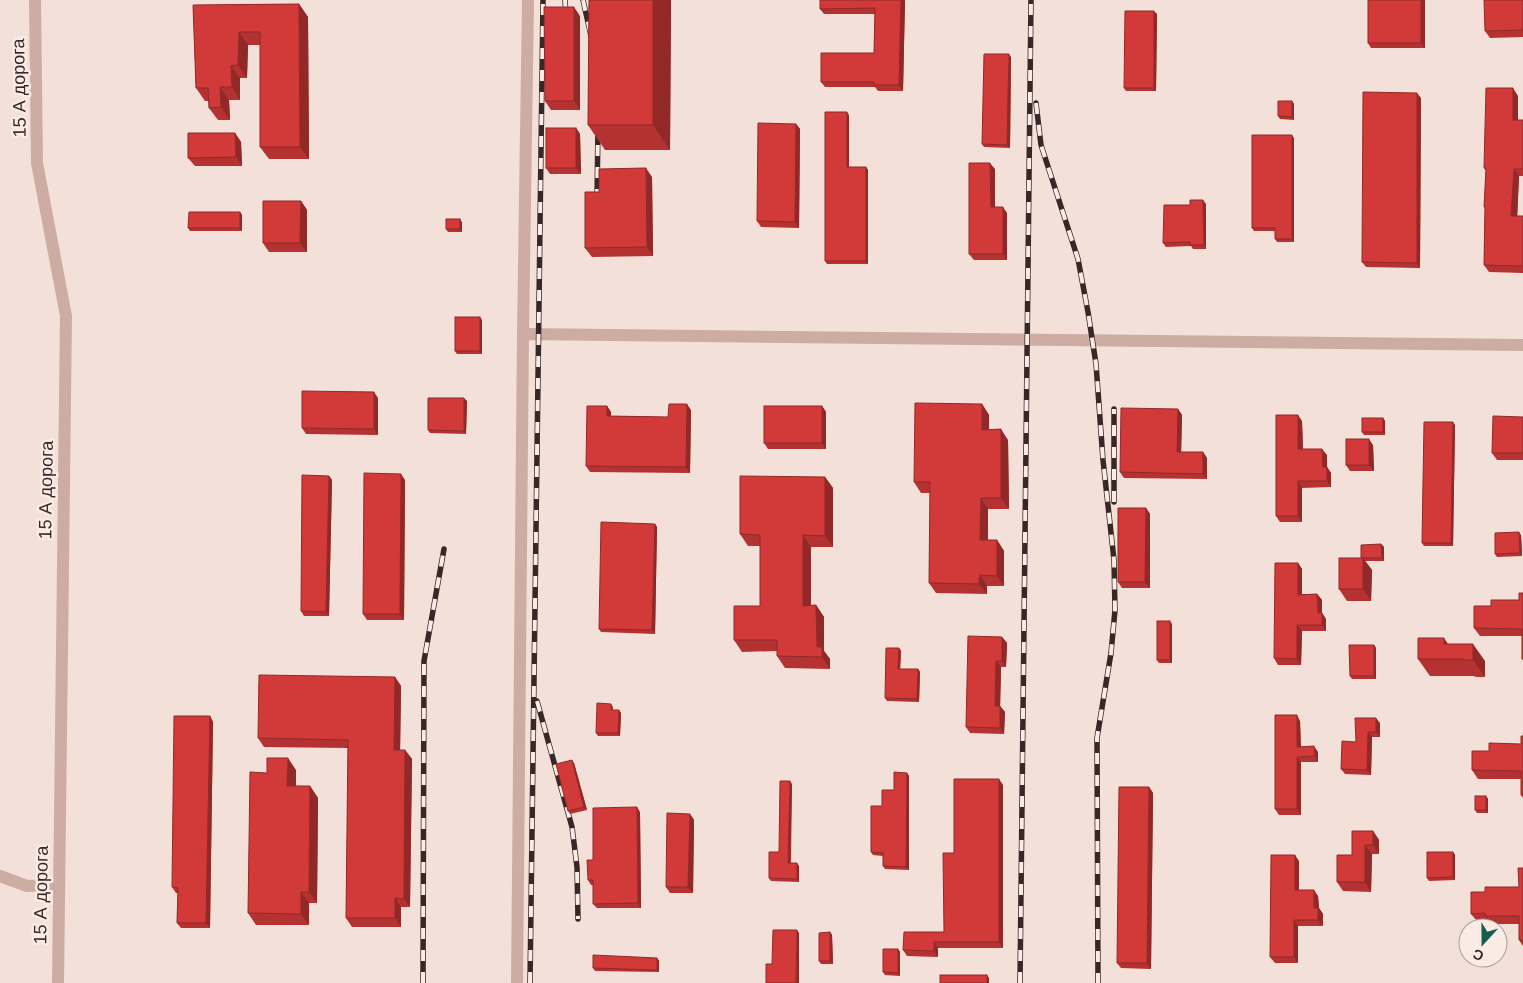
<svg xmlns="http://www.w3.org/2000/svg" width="1523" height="983" font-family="Helvetica,sans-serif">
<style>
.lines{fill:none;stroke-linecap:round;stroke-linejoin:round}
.minor{stroke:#ccaca3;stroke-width:12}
.rail-casing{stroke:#372726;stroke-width:5.5}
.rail{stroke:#fbebe5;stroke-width:4;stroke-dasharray:11;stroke-linecap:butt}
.wall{fill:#b43231}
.shaded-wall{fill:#922928}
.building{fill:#d13a39;stroke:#922928}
.labels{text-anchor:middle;stroke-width:5;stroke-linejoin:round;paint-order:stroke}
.street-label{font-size:18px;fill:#372726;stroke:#fbebe5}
</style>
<rect width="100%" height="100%" fill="#f3e0d8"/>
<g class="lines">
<g class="minor">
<path d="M 35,0 L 37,163 L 66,316 L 58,983"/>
<path d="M 523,334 L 528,0"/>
<path d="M 0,876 L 27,886 L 59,885"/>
<path d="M 517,983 L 523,334 L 1523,345"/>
</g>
<defs>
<g id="rail">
<path d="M 565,0 L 566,16"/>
<path d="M 583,0 L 591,36"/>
<path d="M 1036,103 L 1041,145 L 1078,259 L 1088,312 L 1096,364 L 1103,460 L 1114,560 L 1115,610 L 1111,653 L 1097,738 L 1098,983"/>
<path d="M 597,200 L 598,125"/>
<path d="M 1114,502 L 1114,409"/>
<path d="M 537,701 L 572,827 L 577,867 L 578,919"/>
<path d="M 423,983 L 424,661 L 444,549"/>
<path d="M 530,983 L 543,0"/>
<path d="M 1020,983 L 1031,0"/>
</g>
</defs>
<use href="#rail" class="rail-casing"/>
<use href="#rail" class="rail"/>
</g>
<g class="wall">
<path d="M 589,0 L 671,0 L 670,150 L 605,150 L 588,125 Z"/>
<path d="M 820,0 L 905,0 L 903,91 L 878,91 L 875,87 L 825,87 L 821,82 L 874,53 L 875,14 L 824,14 L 820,9 Z"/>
<path d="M 1368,0 L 1425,0 L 1425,48 L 1371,48 L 1368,43 Z"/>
<path d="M 1523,0 L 1523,37 L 1490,38 L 1485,31 Z"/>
<path d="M 299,4 L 308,17 L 309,159 L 269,159 L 260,147 L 260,45 L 248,45 L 247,78 L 240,78 L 240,100 L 229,100 L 230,120 L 218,120 L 209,108 L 209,101 L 205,101 L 196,88 L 193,5 Z"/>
<path d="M 1157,14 L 1156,91 L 1126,91 L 1124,88 Z"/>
<path d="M 580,16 L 580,110 L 551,110 L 545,101 Z"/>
<path d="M 1011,57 L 1010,148 L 984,147 L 982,144 Z"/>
<path d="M 1518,96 L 1518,120 L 1523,120 L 1523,176 L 1519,176 L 1517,216 L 1523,216 L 1523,273 L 1489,272 L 1484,265 L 1485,208 L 1484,207 L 1486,171 L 1484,168 Z"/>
<path d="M 1421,98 L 1420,268 L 1366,267 L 1362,262 Z"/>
<path d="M 1292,101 L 1294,104 L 1294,120 L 1280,119 L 1278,116 Z"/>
<path d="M 849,115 L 849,167 L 866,167 L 868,170 L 868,264 L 827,264 L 825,261 Z"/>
<path d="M 796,124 L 800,129 L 799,228 L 761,227 L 757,221 Z"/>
<path d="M 576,128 L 580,134 L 581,174 L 550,174 L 546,168 Z"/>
<path d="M 235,133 L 241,142 L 242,166 L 195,166 L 188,158 Z"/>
<path d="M 1294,138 L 1294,242 L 1277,242 L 1275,239 L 1275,231 L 1254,231 L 1252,228 Z"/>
<path d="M 995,169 L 995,207 L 1007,213 L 1007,260 L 974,260 L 969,254 Z"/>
<path d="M 652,177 L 653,256 L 592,257 L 585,248 Z"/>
<path d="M 301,201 L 307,210 L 307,252 L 269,252 L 263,243 Z"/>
<path d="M 1206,204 L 1206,249 L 1193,249 L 1191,246 L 1166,247 L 1163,243 L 1190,205 Z"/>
<path d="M 240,212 L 242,215 L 242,231 L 190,231 L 188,228 Z"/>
<path d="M 462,222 L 462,232 L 448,232 L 446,229 Z"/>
<path d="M 482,320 L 482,354 L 457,354 L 455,351 Z"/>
<path d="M 378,398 L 378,435 L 306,434 L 302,428 Z"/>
<path d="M 467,401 L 466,434 L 430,433 L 428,430 Z"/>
<path d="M 982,404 L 989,415 L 989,430 L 1008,440 L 1009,509 L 988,509 L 988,540 L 997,540 L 1004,551 L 1004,586 L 987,586 L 987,594 L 936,593 L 929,583 L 930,493 L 921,493 L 914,482 Z"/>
<path d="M 607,406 L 611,412 L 611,416 L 668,417 L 691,410 L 690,473 L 590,472 L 586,466 Z"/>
<path d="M 822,406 L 826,412 L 826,449 L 768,449 L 764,443 Z"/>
<path d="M 1178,409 L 1182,415 L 1181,452 L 1203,452 L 1207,458 L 1207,479 L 1124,478 L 1120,472 Z"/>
<path d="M 1523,417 L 1523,478 L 1523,460 L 1497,460 L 1492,453 Z"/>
<path d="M 1383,418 L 1385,421 L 1385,435 L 1364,435 L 1362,432 Z"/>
<path d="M 1302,421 L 1303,449 L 1327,455 L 1327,467 L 1331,473 L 1331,487 L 1302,488 L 1302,522 L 1280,522 L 1276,516 Z"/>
<path d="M 1455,425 L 1453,546 L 1424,546 L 1422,543 Z"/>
<path d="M 1373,445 L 1374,471 L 1350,471 L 1346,465 Z"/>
<path d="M 329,476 L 332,480 L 329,616 L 304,616 L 301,611 Z"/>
<path d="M 825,477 L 833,488 L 833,547 L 811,547 L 811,606 L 816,605 L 824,617 L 824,651 L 830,659 L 830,669 L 785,668 L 777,656 L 777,651 L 742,652 L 734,640 L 760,606 L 760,546 L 748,546 L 740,534 Z"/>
<path d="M 405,480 L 404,620 L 367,620 L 363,614 Z"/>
<path d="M 1146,508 L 1150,514 L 1150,588 L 1122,588 L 1118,582 Z"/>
<path d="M 655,524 L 657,527 L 655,634 L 601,632 L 599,629 Z"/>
<path d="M 1521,535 L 1522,556 L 1497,557 L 1495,554 Z"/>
<path d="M 1381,544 L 1384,547 L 1384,561 L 1365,561 L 1372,570 L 1371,601 L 1347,601 L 1339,589 L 1361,558 Z"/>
<path d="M 1298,563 L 1302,569 L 1302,594 L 1317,594 L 1322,600 L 1322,613 L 1326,619 L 1326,631 L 1302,631 L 1301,665 L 1278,665 L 1274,658 Z"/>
<path d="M 1523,593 L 1523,660 L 1522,659 L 1522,636 L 1480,636 L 1474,628 L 1519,600 Z"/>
<path d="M 1172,624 L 1172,663 L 1159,663 L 1157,660 Z"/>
<path d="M 1002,637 L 1007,643 L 1006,667 L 1001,667 L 1000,706 L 1005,712 L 1004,734 L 970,733 L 966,727 Z"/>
<path d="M 1449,644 L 1485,661 L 1485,677 L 1476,677 L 1474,676 L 1430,676 L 1418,659 Z"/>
<path d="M 1374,645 L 1376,648 L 1376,679 L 1352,679 L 1350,676 Z"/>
<path d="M 899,648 L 901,651 L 900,669 L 918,669 L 920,672 L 919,702 L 887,701 L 885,698 Z"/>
<path d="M 395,677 L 401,686 L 400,750 L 405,750 L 412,759 L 410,907 L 401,907 L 401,927 L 352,927 L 346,918 L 348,748 L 264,747 L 258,738 Z"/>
<path d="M 611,704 L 613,707 L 613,710 L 619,710 L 621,713 L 620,736 L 598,736 L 596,733 Z"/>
<path d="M 210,716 L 213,722 L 210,928 L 181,928 L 177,923 L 178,893 L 176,893 L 172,887 Z"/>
<path d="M 1300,721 L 1301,747 L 1318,752 L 1318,762 L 1301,762 L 1301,815 L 1279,815 L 1275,809 Z"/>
<path d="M 1380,723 L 1380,737 L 1372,737 L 1371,775 L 1345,774 L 1341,769 L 1356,742 Z"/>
<path d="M 1523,736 L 1523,798 L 1521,795 L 1521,779 L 1478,779 L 1472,770 L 1489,751 L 1521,744 Z"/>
<path d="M 574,763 L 587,810 L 570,814 L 568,811 Z"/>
<path d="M 296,770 L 296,786 L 310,786 L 318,798 L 317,903 L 309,903 L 309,925 L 256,925 L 248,913 L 267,773 Z"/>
<path d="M 907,773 L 909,776 L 909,870 L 885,869 L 883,866 L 883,856 L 873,855 L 871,852 L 882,806 Z"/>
<path d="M 792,784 L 791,863 L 799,866 L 799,882 L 771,881 L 769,878 L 779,852 Z"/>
<path d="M 1003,785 L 1003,948 L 938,948 L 938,957 L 907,956 L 903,950 L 944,932 L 954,853 Z"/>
<path d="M 1149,787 L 1153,793 L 1151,969 L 1121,968 L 1117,963 Z"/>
<path d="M 1486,796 L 1488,799 L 1488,813 L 1477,813 L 1475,810 Z"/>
<path d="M 640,812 L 641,908 L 597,908 L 593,904 L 593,885 L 591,885 L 588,880 L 593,860 Z"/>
<path d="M 690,814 L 694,820 L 693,893 L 670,893 L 666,887 Z"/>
<path d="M 1373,831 L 1379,840 L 1379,854 L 1372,854 L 1371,892 L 1343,891 L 1337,882 L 1352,855 Z"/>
<path d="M 1453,852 L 1455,855 L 1455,880 L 1429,881 L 1427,878 Z"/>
<path d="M 1299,861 L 1299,890 L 1318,896 L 1319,908 L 1323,914 L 1323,926 L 1298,926 L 1298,963 L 1275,963 L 1270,957 Z"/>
<path d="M 1523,868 L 1523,946 L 1519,940 L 1519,924 L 1491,924 L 1489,921 L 1477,921 L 1471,914 L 1485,892 L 1519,887 Z"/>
<path d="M 830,932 L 832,935 L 833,964 L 821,964 L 819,961 Z"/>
<path d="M 898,949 L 900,952 L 900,976 L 885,975 L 883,972 Z"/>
<path d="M 657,958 L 659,961 L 659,972 L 595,971 L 593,968 Z"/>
</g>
<g class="shaded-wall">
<path d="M 653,0 L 671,0 L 670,150 L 653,125 Z"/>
<path d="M 901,0 L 905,0 L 903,91 L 899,85 Z"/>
<path d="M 1421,0 L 1425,0 L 1425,48 L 1421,43 Z"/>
<path d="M 299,4 L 308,17 L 309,159 L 300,147 Z"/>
<path d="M 574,7 L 580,16 L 580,110 L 574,101 Z"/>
<path d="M 1154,11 L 1157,14 L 1156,91 L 1154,88 Z"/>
<path d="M 239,32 L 248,45 L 247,78 L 238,65 Z"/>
<path d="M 1009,54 L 1011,57 L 1010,148 L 1007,145 Z"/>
<path d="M 231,66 L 240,78 L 240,100 L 232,87 Z"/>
<path d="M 220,87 L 229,100 L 230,120 L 221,107 Z"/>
<path d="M 1513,88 L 1518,96 L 1518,127 L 1513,120 Z"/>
<path d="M 1417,93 L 1421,98 L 1420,268 L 1417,263 Z"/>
<path d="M 1292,101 L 1294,104 L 1294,120 L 1292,117 Z"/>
<path d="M 847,112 L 849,115 L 849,170 L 847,167 Z"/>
<path d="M 796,124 L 800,129 L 799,228 L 795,222 Z"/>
<path d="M 576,128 L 580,134 L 581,174 L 576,168 Z"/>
<path d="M 235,133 L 241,142 L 242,166 L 236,157 Z"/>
<path d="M 1292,135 L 1294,138 L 1294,242 L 1292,239 Z"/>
<path d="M 990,163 L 995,169 L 995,213 L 991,207 Z"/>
<path d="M 866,167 L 868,170 L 868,264 L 866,261 Z"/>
<path d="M 646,168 L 652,177 L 653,256 L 647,247 Z"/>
<path d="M 1514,169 L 1519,176 L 1517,223 L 1511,216 Z"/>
<path d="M 1203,200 L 1206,204 L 1206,249 L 1204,245 Z"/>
<path d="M 301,201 L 307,210 L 307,252 L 300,243 Z"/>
<path d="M 1003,207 L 1007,213 L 1007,260 L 1003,254 Z"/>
<path d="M 240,212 L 242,215 L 242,231 L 240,228 Z"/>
<path d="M 460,219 L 462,222 L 462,232 L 460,229 Z"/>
<path d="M 480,317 L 482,320 L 482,354 L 480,351 Z"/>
<path d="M 374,392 L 378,398 L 378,435 L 374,429 Z"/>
<path d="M 464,398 L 467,401 L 466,434 L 464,431 Z"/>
<path d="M 687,404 L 691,410 L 690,473 L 686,467 Z"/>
<path d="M 982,404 L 989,415 L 989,440 L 982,430 Z"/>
<path d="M 607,406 L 611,412 L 611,422 L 607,416 Z"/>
<path d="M 822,406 L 826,412 L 826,449 L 822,443 Z"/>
<path d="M 1178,409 L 1182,415 L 1181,458 L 1177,452 Z"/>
<path d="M 1298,415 L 1302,421 L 1303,455 L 1298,449 Z"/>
<path d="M 1383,418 L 1385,421 L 1385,435 L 1383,432 Z"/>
<path d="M 1453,422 L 1455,425 L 1453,546 L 1451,543 Z"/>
<path d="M 1001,429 L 1008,440 L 1009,509 L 1001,498 Z"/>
<path d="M 1369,439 L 1373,445 L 1374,471 L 1369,465 Z"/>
<path d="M 1322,449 L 1327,455 L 1327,470 L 1327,467 L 1331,473 L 1331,487 L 1327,481 L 1323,467 Z"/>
<path d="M 1203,452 L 1207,458 L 1207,479 L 1203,474 Z"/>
<path d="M 401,474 L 405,480 L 404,620 L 400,614 Z"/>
<path d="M 329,476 L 332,480 L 329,616 L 326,612 Z"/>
<path d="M 825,477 L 833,488 L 833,547 L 825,536 Z"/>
<path d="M 1298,481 L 1302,488 L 1302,522 L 1298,516 Z"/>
<path d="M 981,498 L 988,509 L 988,551 L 980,540 Z"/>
<path d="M 1146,508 L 1150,514 L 1150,588 L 1145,582 Z"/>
<path d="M 655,524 L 657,527 L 655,634 L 652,630 Z"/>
<path d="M 1519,532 L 1521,535 L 1522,556 L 1520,553 Z"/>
<path d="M 803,535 L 811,547 L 811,617 L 803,606 Z"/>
<path d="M 997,540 L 1004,551 L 1004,586 L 997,576 Z"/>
<path d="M 1381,544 L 1384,547 L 1384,561 L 1382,558 Z"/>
<path d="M 1363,558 L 1372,570 L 1371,601 L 1363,589 Z"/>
<path d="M 1298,563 L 1302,569 L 1302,601 L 1298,595 Z"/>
<path d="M 980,575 L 987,586 L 987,594 L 979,584 Z"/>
<path d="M 1317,594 L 1322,600 L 1322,613 L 1326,619 L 1326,631 L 1322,625 L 1318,613 Z"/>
<path d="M 816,605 L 824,617 L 824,651 L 830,659 L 830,669 L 822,657 L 817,647 Z"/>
<path d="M 1170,621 L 1172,624 L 1172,663 L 1170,660 Z"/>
<path d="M 1297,625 L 1302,631 L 1301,665 L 1297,659 Z"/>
<path d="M 1002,637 L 1007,643 L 1006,667 L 1002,661 Z"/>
<path d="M 1444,638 L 1456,656 L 1444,644 Z"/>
<path d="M 1473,644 L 1485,661 L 1485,677 L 1473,660 Z"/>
<path d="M 1374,645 L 1376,648 L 1376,679 L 1374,676 Z"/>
<path d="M 899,648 L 901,651 L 900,672 L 898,669 Z"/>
<path d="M 996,661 L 1001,667 L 1000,712 L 995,706 Z"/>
<path d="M 918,669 L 920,672 L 919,702 L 917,699 Z"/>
<path d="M 395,677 L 401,686 L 400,759 L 394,750 Z"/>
<path d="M 1000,706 L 1005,712 L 1004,734 L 1000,728 Z"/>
<path d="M 619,710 L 621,713 L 620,736 L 618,733 Z"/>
<path d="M 1297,715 L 1300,721 L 1301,752 L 1297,747 Z"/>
<path d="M 210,716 L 213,722 L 210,928 L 206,923 Z"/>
<path d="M 1376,718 L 1380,723 L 1380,737 L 1376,732 Z"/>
<path d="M 1368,732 L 1372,737 L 1371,775 L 1367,770 Z"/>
<path d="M 1314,746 L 1318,752 L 1318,762 L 1315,756 Z"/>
<path d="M 405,750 L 412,759 L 410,907 L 404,899 Z"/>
<path d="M 1297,757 L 1301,762 L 1301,815 L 1297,809 Z"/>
<path d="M 288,758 L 296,770 L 296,798 L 287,786 Z"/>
<path d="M 572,760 L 574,763 L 587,810 L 584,807 Z"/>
<path d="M 907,773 L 909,776 L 909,870 L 906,867 Z"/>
<path d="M 999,779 L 1003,785 L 1003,948 L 999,942 Z"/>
<path d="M 790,781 L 792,784 L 790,866 L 788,863 Z"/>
<path d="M 310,786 L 318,798 L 317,903 L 309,892 Z"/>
<path d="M 1149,787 L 1153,793 L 1151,969 L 1147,963 Z"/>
<path d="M 1486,796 L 1488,799 L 1488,813 L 1486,810 Z"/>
<path d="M 637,807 L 640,812 L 641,908 L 638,903 Z"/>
<path d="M 690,814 L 694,820 L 693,893 L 688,887 Z"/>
<path d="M 1373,831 L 1379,840 L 1379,854 L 1373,845 Z"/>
<path d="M 1365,845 L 1372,854 L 1371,892 L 1365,882 Z"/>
<path d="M 1453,852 L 1455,855 L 1455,880 L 1453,877 Z"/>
<path d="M 1295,855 L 1299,861 L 1299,896 L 1295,890 Z"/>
<path d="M 797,863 L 799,866 L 799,882 L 797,879 Z"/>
<path d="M 1314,890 L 1318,896 L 1319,908 L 1323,914 L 1323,926 L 1318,920 L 1314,908 Z"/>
<path d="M 301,892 L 309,903 L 309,925 L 301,914 Z"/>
<path d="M 395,898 L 401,907 L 401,927 L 395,918 Z"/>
<path d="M 1294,920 L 1298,926 L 1298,963 L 1294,957 Z"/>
<path d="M 797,930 L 799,933 L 799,983 L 796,983 Z"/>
<path d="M 830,932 L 832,935 L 833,964 L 830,961 Z"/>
<path d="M 934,942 L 938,948 L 938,957 L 934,951 Z"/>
<path d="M 898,949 L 900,952 L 900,976 L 898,973 Z"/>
<path d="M 657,958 L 659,961 L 659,972 L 657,970 Z"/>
<path d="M 987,975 L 989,978 L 989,983 L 987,983 Z"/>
</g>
<g class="building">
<path d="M 589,0 L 653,0 L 653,125 L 588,125 Z"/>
<path d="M 820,0 L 901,0 L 899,85 L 874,85 L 874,82 L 821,82 L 821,53 L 874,53 L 875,8 L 820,9 Z"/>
<rect x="1368" y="0" width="53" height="43"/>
<path d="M 1484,0 L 1523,0 L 1523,30 L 1485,31 Z"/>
<path d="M 299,4 L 300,147 L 260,147 L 260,32 L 239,32 L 238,65 L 231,66 L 232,87 L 220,87 L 221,107 L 209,108 L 208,88 L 196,88 L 193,5 Z"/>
<path d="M 544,7 L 574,7 L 574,101 L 545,101 Z"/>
<path d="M 1125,11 L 1154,11 L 1154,88 L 1124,88 Z"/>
<path d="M 984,54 L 1009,54 L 1007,145 L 982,144 Z"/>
<path d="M 1486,88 L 1513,88 L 1513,120 L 1523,120 L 1523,169 L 1514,169 L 1511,216 L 1523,216 L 1523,266 L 1484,265 L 1485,207 L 1484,207 L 1486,168 L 1484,168 Z"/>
<path d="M 1363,92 L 1417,93 L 1417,263 L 1362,262 Z"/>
<path d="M 1278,101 L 1292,101 L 1292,117 L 1278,116 Z"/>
<path d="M 825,112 L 847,112 L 847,167 L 866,167 L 866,261 L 825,261 Z"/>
<path d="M 758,123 L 796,124 L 795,222 L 757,221 Z"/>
<rect x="546" y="128" width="30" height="40"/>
<path d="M 188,133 L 235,133 L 236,157 L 188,158 Z"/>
<path d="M 1252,135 L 1292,135 L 1292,239 L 1275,239 L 1275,228 L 1252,228 Z"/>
<path d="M 969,163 L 990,163 L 991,207 L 1003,207 L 1003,254 L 969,254 Z"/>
<path d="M 646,168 L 647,247 L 585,248 L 585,192 L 599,192 L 599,169 Z"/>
<path d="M 1190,200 L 1203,200 L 1204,245 L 1190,245 L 1190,242 L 1163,243 L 1164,205 L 1190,205 Z"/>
<path d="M 263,201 L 301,201 L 300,243 L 263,243 Z"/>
<path d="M 189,212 L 240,212 L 240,228 L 188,228 Z"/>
<rect x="446" y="219" width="14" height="10"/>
<rect x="455" y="317" width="25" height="34"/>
<path d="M 302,391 L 374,392 L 374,429 L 302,428 Z"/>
<path d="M 428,398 L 464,398 L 464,431 L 428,430 Z"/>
<path d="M 915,403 L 982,404 L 982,430 L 1001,429 L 1001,498 L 981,498 L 980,540 L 997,540 L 997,576 L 980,575 L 979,584 L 929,583 L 930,482 L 914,482 Z"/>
<path d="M 669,404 L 687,404 L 686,467 L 586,466 L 587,406 L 607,406 L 607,416 L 668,417 Z"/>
<rect x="764" y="406" width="58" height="37"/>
<path d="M 1121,408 L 1178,409 L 1177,452 L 1203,452 L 1203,474 L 1120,472 Z"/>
<path d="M 1276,415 L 1298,415 L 1298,449 L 1322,449 L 1323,467 L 1327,467 L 1327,481 L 1298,481 L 1298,516 L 1276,516 Z"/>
<path d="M 1493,416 L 1523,417 L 1523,453 L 1492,453 Z"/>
<rect x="1362" y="418" width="21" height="14"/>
<path d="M 1424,422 L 1453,422 L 1451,543 L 1422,543 Z"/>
<rect x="1346" y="439" width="23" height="26"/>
<path d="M 364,473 L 401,474 L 400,614 L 363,614 Z"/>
<path d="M 302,475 L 329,476 L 326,612 L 301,611 Z"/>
<path d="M 740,476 L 825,477 L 825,536 L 803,535 L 803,606 L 816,605 L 817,647 L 822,647 L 822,657 L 777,656 L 777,640 L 734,640 L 734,606 L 760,606 L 760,535 L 740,534 Z"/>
<path d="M 1118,508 L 1146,508 L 1145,582 L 1118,582 Z"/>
<path d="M 601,522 L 655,524 L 652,630 L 599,629 Z"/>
<path d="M 1519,532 L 1520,553 L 1495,554 L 1495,533 Z"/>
<path d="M 1381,544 L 1382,558 L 1361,558 L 1361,545 Z"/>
<rect x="1339" y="558" width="24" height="31"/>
<path d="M 1275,563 L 1298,563 L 1298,595 L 1317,594 L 1318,613 L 1322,613 L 1322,625 L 1297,625 L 1297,659 L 1274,658 Z"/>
<path d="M 1519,593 L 1523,593 L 1523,659 L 1522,659 L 1522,629 L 1474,628 L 1474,606 L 1491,606 L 1491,600 L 1519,600 Z"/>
<rect x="1157" y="621" width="13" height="39"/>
<path d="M 968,636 L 1002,637 L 1002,661 L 996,661 L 995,706 L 1000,706 L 1000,728 L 966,727 Z"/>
<path d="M 1418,638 L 1444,638 L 1444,644 L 1473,644 L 1473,660 L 1463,660 L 1463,659 L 1418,659 Z"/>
<path d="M 1349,645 L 1374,645 L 1374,676 L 1350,676 Z"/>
<path d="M 886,648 L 899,648 L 898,669 L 918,669 L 917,699 L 885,698 Z"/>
<path d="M 259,675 L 395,677 L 394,750 L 405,750 L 404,899 L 395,898 L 395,918 L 346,918 L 348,740 L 258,738 Z"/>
<path d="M 597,703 L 611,704 L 611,710 L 619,710 L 618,733 L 596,733 Z"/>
<path d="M 1275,715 L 1297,715 L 1297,747 L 1314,746 L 1315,756 L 1297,757 L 1297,809 L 1275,809 Z"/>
<path d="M 174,716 L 210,716 L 206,923 L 177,923 L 178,888 L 172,887 Z"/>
<path d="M 1355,718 L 1376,718 L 1376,732 L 1368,732 L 1367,770 L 1341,769 L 1342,741 L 1356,742 Z"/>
<path d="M 1521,736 L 1523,736 L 1523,795 L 1521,795 L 1521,771 L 1472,770 L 1472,751 L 1489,751 L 1489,743 L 1521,744 Z"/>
<path d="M 267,758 L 288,758 L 287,786 L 310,786 L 309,892 L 301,892 L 301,914 L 248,913 L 250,772 L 267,773 Z"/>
<path d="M 572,760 L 584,807 L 568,811 L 556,764 Z"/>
<path d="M 894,772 L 907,773 L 906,867 L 883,866 L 883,853 L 871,852 L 871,806 L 882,806 L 882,790 L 894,790 Z"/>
<path d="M 954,779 L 999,779 L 999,942 L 934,942 L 934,951 L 903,950 L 904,932 L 944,932 L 943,853 L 954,853 Z"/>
<path d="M 780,781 L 790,781 L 788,863 L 797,863 L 797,879 L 769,878 L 769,852 L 779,852 Z"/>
<path d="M 1119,787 L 1149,787 L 1147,963 L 1117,963 Z"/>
<rect x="1475" y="796" width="11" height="14"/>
<path d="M 637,807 L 638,903 L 593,904 L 593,880 L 588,880 L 587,860 L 593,860 L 593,808 Z"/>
<path d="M 667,813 L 690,814 L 688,887 L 666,887 Z"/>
<path d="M 1352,831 L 1373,831 L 1373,845 L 1365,845 L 1365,882 L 1337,882 L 1337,855 L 1352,855 Z"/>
<path d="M 1427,852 L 1453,852 L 1453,877 L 1427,878 Z"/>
<path d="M 1271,855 L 1295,855 L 1295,890 L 1314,890 L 1314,908 L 1318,908 L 1318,920 L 1294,920 L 1294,957 L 1270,957 Z"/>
<path d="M 1518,868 L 1523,868 L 1523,940 L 1519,940 L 1519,916 L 1485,916 L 1485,913 L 1471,914 L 1471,892 L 1485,892 L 1485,887 L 1519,887 Z"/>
<path d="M 773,930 L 797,930 L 796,983 L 766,983 L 766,964 L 772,964 Z"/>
<path d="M 830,932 L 830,961 L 819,961 L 819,933 Z"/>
<path d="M 883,949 L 898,949 L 898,973 L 883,972 Z"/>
<path d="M 593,955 L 657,958 L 657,970 L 593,968 Z"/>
<rect x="940" y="975" width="47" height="8"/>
</g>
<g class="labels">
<g class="street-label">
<text transform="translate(19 88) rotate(-91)" y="6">15 А дорога</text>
<text transform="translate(46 490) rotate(-89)" y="6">15 А дорога</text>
<text transform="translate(41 895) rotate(-89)" y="6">15 А дорога</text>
</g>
</g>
<g transform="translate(1483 943) rotate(201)"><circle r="24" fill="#fbebe5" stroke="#ad9d99"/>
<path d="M0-4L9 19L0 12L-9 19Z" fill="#185c50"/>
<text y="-8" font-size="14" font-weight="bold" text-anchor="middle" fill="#372726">С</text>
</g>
</svg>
